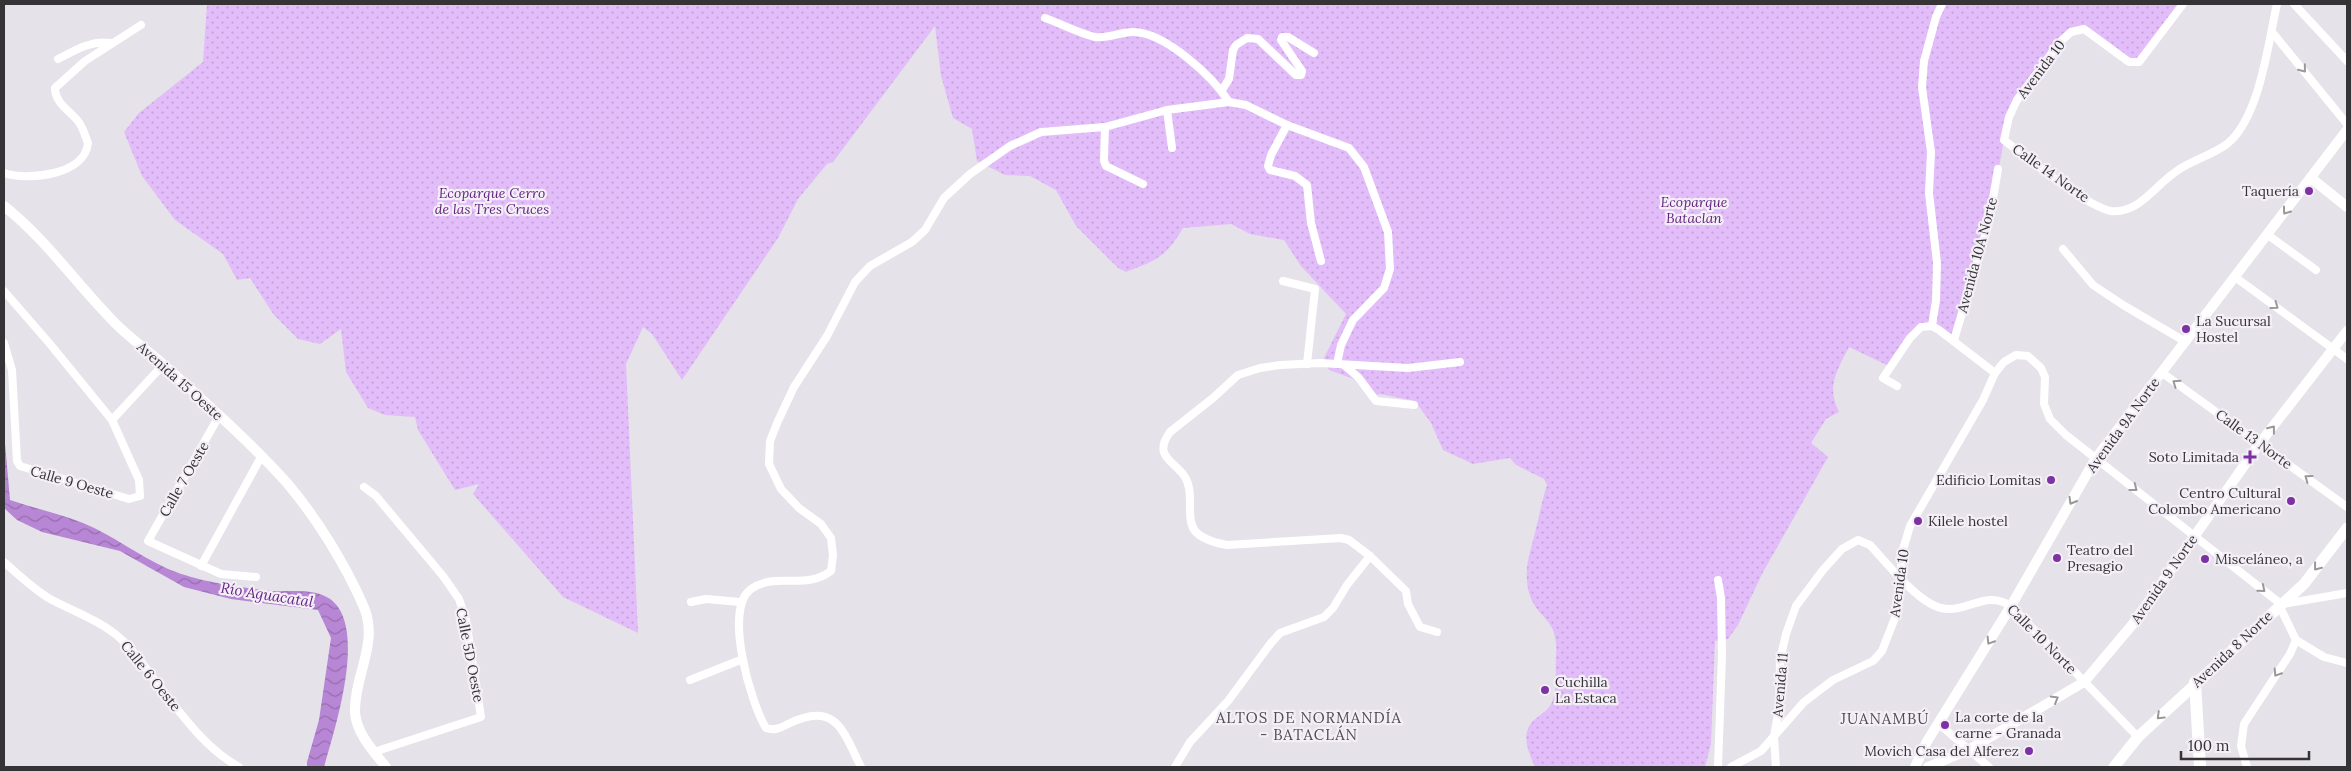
<svg xmlns="http://www.w3.org/2000/svg" width="2351" height="771" font-family="Lora,serif">
<style>
.park{fill:url(#park-dots)}
.water{fill:url(#water-waves)}
.lines{fill:none;stroke-linecap:round;stroke-linejoin:round}
.minor{stroke:#fff;stroke-width:8}
.tertiary{stroke:#fff;stroke-width:10}
.secondary{stroke:#fff;stroke-width:11}
.primary{stroke:#fff;stroke-width:12}
.oneway{stroke:#9a999a}
.poi-dot{fill:#7d32a3;stroke:#f4eff7;stroke-width:2}
.labels{text-anchor:middle;stroke-width:4.5;stroke-linejoin:round;paint-order:stroke}
.street-label{font-size:14px;fill:#353336;stroke:#f4eff7}
.poi-label{font-size:14px;fill:#353336;stroke:#f4eff7;text-anchor:start}
.park-label{font-size:14px;font-style:italic;fill:#5e1f7d;stroke:#f4eff7}
.water-label{font-size:15px;font-style:italic;fill:#642684;stroke:#f4eff7}
.neighbourhood-label{font-size:15px;letter-spacing:1px;fill:#504d53;stroke:#f4eff7}
</style>
<defs>
<pattern id="park-dots" width="8" height="8" patternUnits="userSpaceOnUse" patternTransform="scale(1.25)"><rect width="8" height="8" fill="#e2bdf9"/><path d="M2 2h.1M6 6h.1" fill="none" stroke="#c2a3d6" stroke-width="1.8" stroke-linecap="round"/></pattern>
<pattern id="water-waves" width="16" height="10" patternUnits="userSpaceOnUse" patternTransform="scale(1.25)"><rect width="16" height="10" fill="#b786d5"/><path d="M0 5q4-4 8 0t8 0" fill="none" stroke="#966eae"/></pattern>
</defs>
<rect width="100%" height="100%" fill="#e6e2e9"/>
<path class="park" d="M 207,4 L 2183,4 L 2134,63 L 2084,29 L 2071,32 L 2017,100 L 2004,140 L 1989,222 L 1954,340 L 1939,330 L 1921,327 L 1891,367 L 1849,347 C 1837,370 1826,387 1839,412 L 1826,419 L 1811,443 L 1828,457 L 1762,574 L 1738,625 L 1728,639 L 1715,641 L 1711,744 L 1705,767 L 1535,767 C 1529,753 1520,735 1533,721 C 1538,716 1546,712 1550,706 C 1558,693 1555,672 1556,657 C 1559,616 1538,622 1529,593 C 1524,573 1528,559 1533,541 C 1538,522 1541,504 1547,485 L 1544,479 L 1516,465 L 1510,458 L 1473,464 L 1443,450 L 1431,423 L 1415,401 L 1380,394 L 1370,397 L 1354,379 L 1329,370 L 1324,358 L 1346,314 L 1301,266 L 1284,240 L 1250,234 L 1231,224 L 1183,228 C 1166,257 1157,260 1126,272 L 1118,268 L 1076,226 L 1056,190 L 1030,176 L 1005,175 L 977,161 L 972,129 L 953,118 L 941,76 L 935,26 L 833,162 L 827,164 L 798,199 L 778,238 L 682,380 L 652,334 L 643,327 L 626,364 L 638,633 L 563,597 L 473,494 L 479,484 L 455,490 L 418,430 L 415,417 L 385,415 L 368,408 L 346,372 L 341,329 L 320,344 L 298,339 L 274,315 L 250,278 L 237,280 L 223,254 L 175,220 L 142,176 L 124,132 L 139,113 L 203,62 Z"/>
<path class="water" d="M 4,432 L 10,500 C 34,508 60,514 83,523 C 112,535 138,555 166,568 C 194,581 242,588 273,591 C 297,592 328,586 341,612 C 360,650 335,728 324,767 L 307,767 L 307,762 L 319,720 L 331,638 L 318,610 L 231,599 L 184,587 L 120,551 L 42,532 L 17,520 L 4,508 Z"/>
<g class="lines">
<g class="minor">
<path d="M 2183,4 L 2139,62 L 2129,62 L 2084,29 L 2071,32 L 2060,42 L 2017,100 L 2009,117 L 2004,140 C 2026,157 2087,207 2111,211 C 2138,214 2154,187 2174,173 C 2189,161 2211,156 2227,144 C 2260,117 2268,44 2277,4"/>
<path d="M 2294,4 L 2347,61"/>
<path d="M 1045,18 C 1062,24 1078,33 1095,37 C 1108,39 1120,32 1133,32 C 1165,32 1213,77 1229,102"/>
<path d="M 2272,32 L 2347,124"/>
<path d="M 58,59 C 74,51 91,40 110,43"/>
<path d="M 1222,90 L 1229,79 L 1233,50 L 1236,45 L 1247,38 L 1258,39 L 1296,75 L 1301,75 L 1302,71 L 1281,40 L 1282,37 L 1288,37 L 1314,53"/>
<path d="M 1167,110 L 1172,148"/>
<path d="M 1287,125 L 1271,155 L 1268,166 L 1270,170 L 1295,176 L 1307,185 L 1311,223 L 1321,261"/>
<path d="M 1105,127 L 1104,161 L 1106,166 L 1143,184"/>
<path d="M 4,173 C 28,181 85,175 88,143 C 85,136 83,127 78,121 C 69,110 55,103 55,88 L 85,61 L 141,25"/>
<path d="M 2268,235 L 2316,270"/>
<path d="M 2063,249 L 2093,285 L 2123,305 L 2186,342"/>
<path d="M 2235,277 L 2347,359"/>
<path d="M 1283,281 L 1315,289 L 1307,364"/>
<path d="M 4,291 L 50,344 L 112,420 L 139,480 L 140,496 L 129,499 L 20,466 L 17,461 L 12,370 L 4,343"/>
<path d="M 1932,326 L 1936,300 L 1937,263 L 1929,193 L 1931,152 L 1922,87 L 1924,61 L 1936,17 L 1942,4"/>
<path d="M 1954,340 L 1989,222 L 1998,169"/>
<path d="M 1344,365 L 1358,377 L 1376,401 L 1414,405"/>
<path d="M 2161,372 L 2347,507"/>
<path d="M 1897,386 L 1883,378 L 1910,338 L 1921,327 L 1932,326 L 1939,330 L 1995,373"/>
<path d="M 219,416 L 148,541 L 221,574 L 256,577"/>
<path d="M 112,420 L 163,365"/>
<path d="M 364,487 L 376,496 L 443,576 L 459,599 L 466,620 L 481,717 L 374,752"/>
<path d="M 4,562 C 19,575 34,590 52,600 C 75,612 101,621 121,639 C 135,652 146,668 157,683 C 180,713 206,749 239,767"/>
<path d="M 201,566 L 261,457"/>
<path d="M 1718,580 L 1721,598 L 1722,655 L 1718,767"/>
<path d="M 691,602 L 706,599 L 740,602"/>
<path d="M 2283,604 L 2347,593"/>
<path d="M 1437,632 L 1420,627 L 1408,604 L 1406,591 L 1370,556 L 1349,540 L 1341,538 L 1227,545 C 1216,543 1202,539 1195,531 C 1185,518 1195,493 1185,477 C 1175,461 1152,457 1170,432 L 1213,398 L 1238,375 L 1260,368 L 1280,365 L 1320,363 L 1408,368 L 1460,362"/>
<path d="M 690,680 L 743,659"/>
<path d="M 1939,724 L 1989,767"/>
<path d="M 861,767 C 843,731 836,700 788,724 C 780,728 775,731 766,728 C 751,704 723,609 751,589 C 777,571 804,591 831,571 L 833,555 L 831,538 L 821,524 L 799,508 L 781,489 L 769,464 L 770,441 L 778,421 L 794,387 L 827,336 L 855,282 L 870,266 L 912,242 L 925,230 L 944,198 L 970,174 L 1010,146 L 1041,132 L 1105,127 L 1167,110 L 1229,102 L 1246,105 L 1287,125 L 1349,148 L 1364,167 L 1388,232 L 1390,269 L 1384,288 L 1353,320 L 1341,345 L 1337,364"/>
<path d="M 1175,767 L 1190,742 L 1228,701 L 1271,643 L 1280,633 L 1324,617 L 1333,608 L 1347,585 L 1370,556"/>
<path d="M 1731,767 L 1761,751 L 1804,702 L 1833,680 L 1873,661 L 1882,651 L 1898,610 L 1902,553 L 1910,526 L 1983,400 L 1995,373 L 2004,362 L 2016,355 L 2028,356 L 2041,368 L 2045,377 L 2044,404 L 2050,419 L 2066,435 L 2277,601 L 2296,640 L 2324,657 L 2347,663"/>
<path d="M 1776,767 L 1774,737 L 1779,708 L 1780,660 L 1786,634 L 1796,606 L 1823,570 L 1842,549 L 1858,540 L 1870,545 C 1886,562 1918,603 1941,608 C 1968,614 1984,589 2011,606 L 2138,737"/>
<path d="M 2247,767 L 2241,746 L 2244,724 L 2290,654 L 2296,640"/>
</g>
<g class="tertiary">
<path d="M 2311,178 L 2347,207"/>
<path d="M 4,206 C 47,240 77,285 115,323 C 130,338 148,351 164,365 C 206,403 249,441 287,483 C 316,517 345,564 363,605 C 380,642 354,675 355,712 C 356,733 374,752 386,767"/>
<path d="M 1915,767 L 1926,743 L 2011,606 L 2096,458 L 2347,130"/>
<path d="M 1928,767 L 1968,750 L 2084,682 L 2132,625 L 2260,443 L 2347,331"/>
</g>
<path class="secondary" d="M 2114,767 L 2138,737 L 2304,584 L 2347,528"/>
<path class="primary" d="M 2195,682 L 2200,767"/>
</g>
<defs><path id="oneway-chevron" d="M-2-3.5L2.5 0L-2 3.5" fill="none" stroke-width="1.6" stroke-linecap="round" stroke-linejoin="round" transform="scale(1.25)"/></defs>
<g class="oneway">
<use href="#oneway-chevron" transform="translate(2303 69) rotate(51)"/>
<use href="#oneway-chevron" transform="translate(2286 211) rotate(126)"/>
<use href="#oneway-chevron" transform="translate(2275 306) rotate(36)"/>
<use href="#oneway-chevron" transform="translate(2176 383) rotate(-145)"/>
<use href="#oneway-chevron" transform="translate(2272 429) rotate(-52)"/>
<use href="#oneway-chevron" transform="translate(2308 478) rotate(-144)"/>
<use href="#oneway-chevron" transform="translate(2134 488) rotate(38)"/>
<use href="#oneway-chevron" transform="translate(2072 501) rotate(120)"/>
<use href="#oneway-chevron" transform="translate(2317 567) rotate(128)"/>
<use href="#oneway-chevron" transform="translate(2262 589) rotate(39)"/>
<use href="#oneway-chevron" transform="translate(1990 641) rotate(122)"/>
<use href="#oneway-chevron" transform="translate(2277 673) rotate(123)"/>
<use href="#oneway-chevron" transform="translate(2055 699) rotate(-30)"/>
<use href="#oneway-chevron" transform="translate(2160 716) rotate(136)"/>
</g>
<g class="poi-dot">
<circle cx="2309" cy="191" r="5"/>
<circle cx="2186" cy="329" r="5"/>
<path d="M2247.5 449.5h5v5h5v5h-5v5h-5v-5h-5v-5h5z"/>
<circle cx="2051" cy="480" r="5"/>
<circle cx="2291" cy="501" r="5"/>
<circle cx="1918" cy="521" r="5"/>
<circle cx="2057" cy="558" r="5"/>
<circle cx="2205" cy="559" r="5"/>
<circle cx="1545" cy="690" r="5"/>
<circle cx="1945" cy="725" r="5"/>
<circle cx="2029" cy="751" r="5"/>
</g>
<g class="labels">
<g class="street-label">
<text transform="translate(2041 69) rotate(-53)" y="5">Avenida 10</text>
<text transform="translate(2051 173) rotate(35)" y="5">Calle 14 Norte</text>
<text transform="translate(1977 255) rotate(-75)" y="5">Avenida 10A Norte</text>
<text transform="translate(180 381) rotate(42)" y="5">Avenida 15 Oeste</text>
<text transform="translate(2123 425) rotate(-54)" y="5">Avenida 9A Norte</text>
<text transform="translate(2254 439) rotate(36)" y="5">Calle 13 Norte</text>
<text transform="translate(184 479) rotate(-60)" y="5">Calle 7 Oeste</text>
<text transform="translate(72 482) rotate(16)" y="5">Calle 9 Oeste</text>
<text transform="translate(2164 579) rotate(-55)" y="5">Avenida 9 Norte</text>
<text transform="translate(1899 583) rotate(-82)" y="5">Avenida 10</text>
<text transform="translate(2042 639) rotate(45)" y="5">Calle 10 Norte</text>
<text transform="translate(2232 649) rotate(-43)" y="5">Avenida 8 Norte</text>
<text transform="translate(470 655) rotate(79)" y="5">Calle 5D Oeste</text>
<text transform="translate(151 676) rotate(51)" y="5">Calle 6 Oeste</text>
<text transform="translate(1780 685) rotate(-85)" y="5">Avenida 11</text>
</g>
<g class="poi-label">
<text x="2299" y="196" text-anchor="end">Taquería</text>
<text x="2196" y="326">La Sucursal<tspan x="2196" dy="16">Hostel</tspan></text>
<text x="2239" y="462" text-anchor="end">Soto Limitada</text>
<text x="2041" y="485" text-anchor="end">Edificio Lomitas</text>
<text x="2281" y="498" text-anchor="end">Centro Cultural<tspan x="2281" dy="16">Colombo Americano</tspan></text>
<text x="1928" y="526">Kilele hostel</text>
<text x="2067" y="555">Teatro del<tspan x="2067" dy="16">Presagio</tspan></text>
<text x="2215" y="564">Misceláneo, a</text>
<text x="1555" y="687">Cuchilla<tspan x="1555" dy="16">La Estaca</tspan></text>
<text x="1955" y="722">La corte de la<tspan x="1955" dy="16">carne - Granada</tspan></text>
<text x="2019" y="756" text-anchor="end">Movich Casa del Alferez</text>
</g>
<g class="park-label">
<text x="492" y="198">Ecoparque Cerro<tspan x="492" dy="16">de las Tres Cruces</tspan></text>
<text x="1694" y="207">Ecoparque<tspan x="1694" dy="16">Bataclan</tspan></text>
</g>
<g class="water-label">
<text transform="translate(267 595) rotate(9)" y="5">Río Aguacatal</text>
</g>
<g class="neighbourhood-label">
<text x="1309" y="723">ALTOS DE NORMANDÍA<tspan x="1309" dy="17">- BATACLÁN</tspan></text>
<text x="1885" y="724">JUANAMBÚ</text>
</g>
</g>
<rect width="2351" height="771" fill="none" stroke="#353336" stroke-width="10"/>
<path d="M2181 751v8h128v-8" fill="none" stroke="#353336" stroke-width="2.5"/>
<text x="2188" y="751" font-size="15" fill="#353336" stroke="#f4eff7" stroke-width="4" paint-order="stroke">100 m</text>
</svg>
